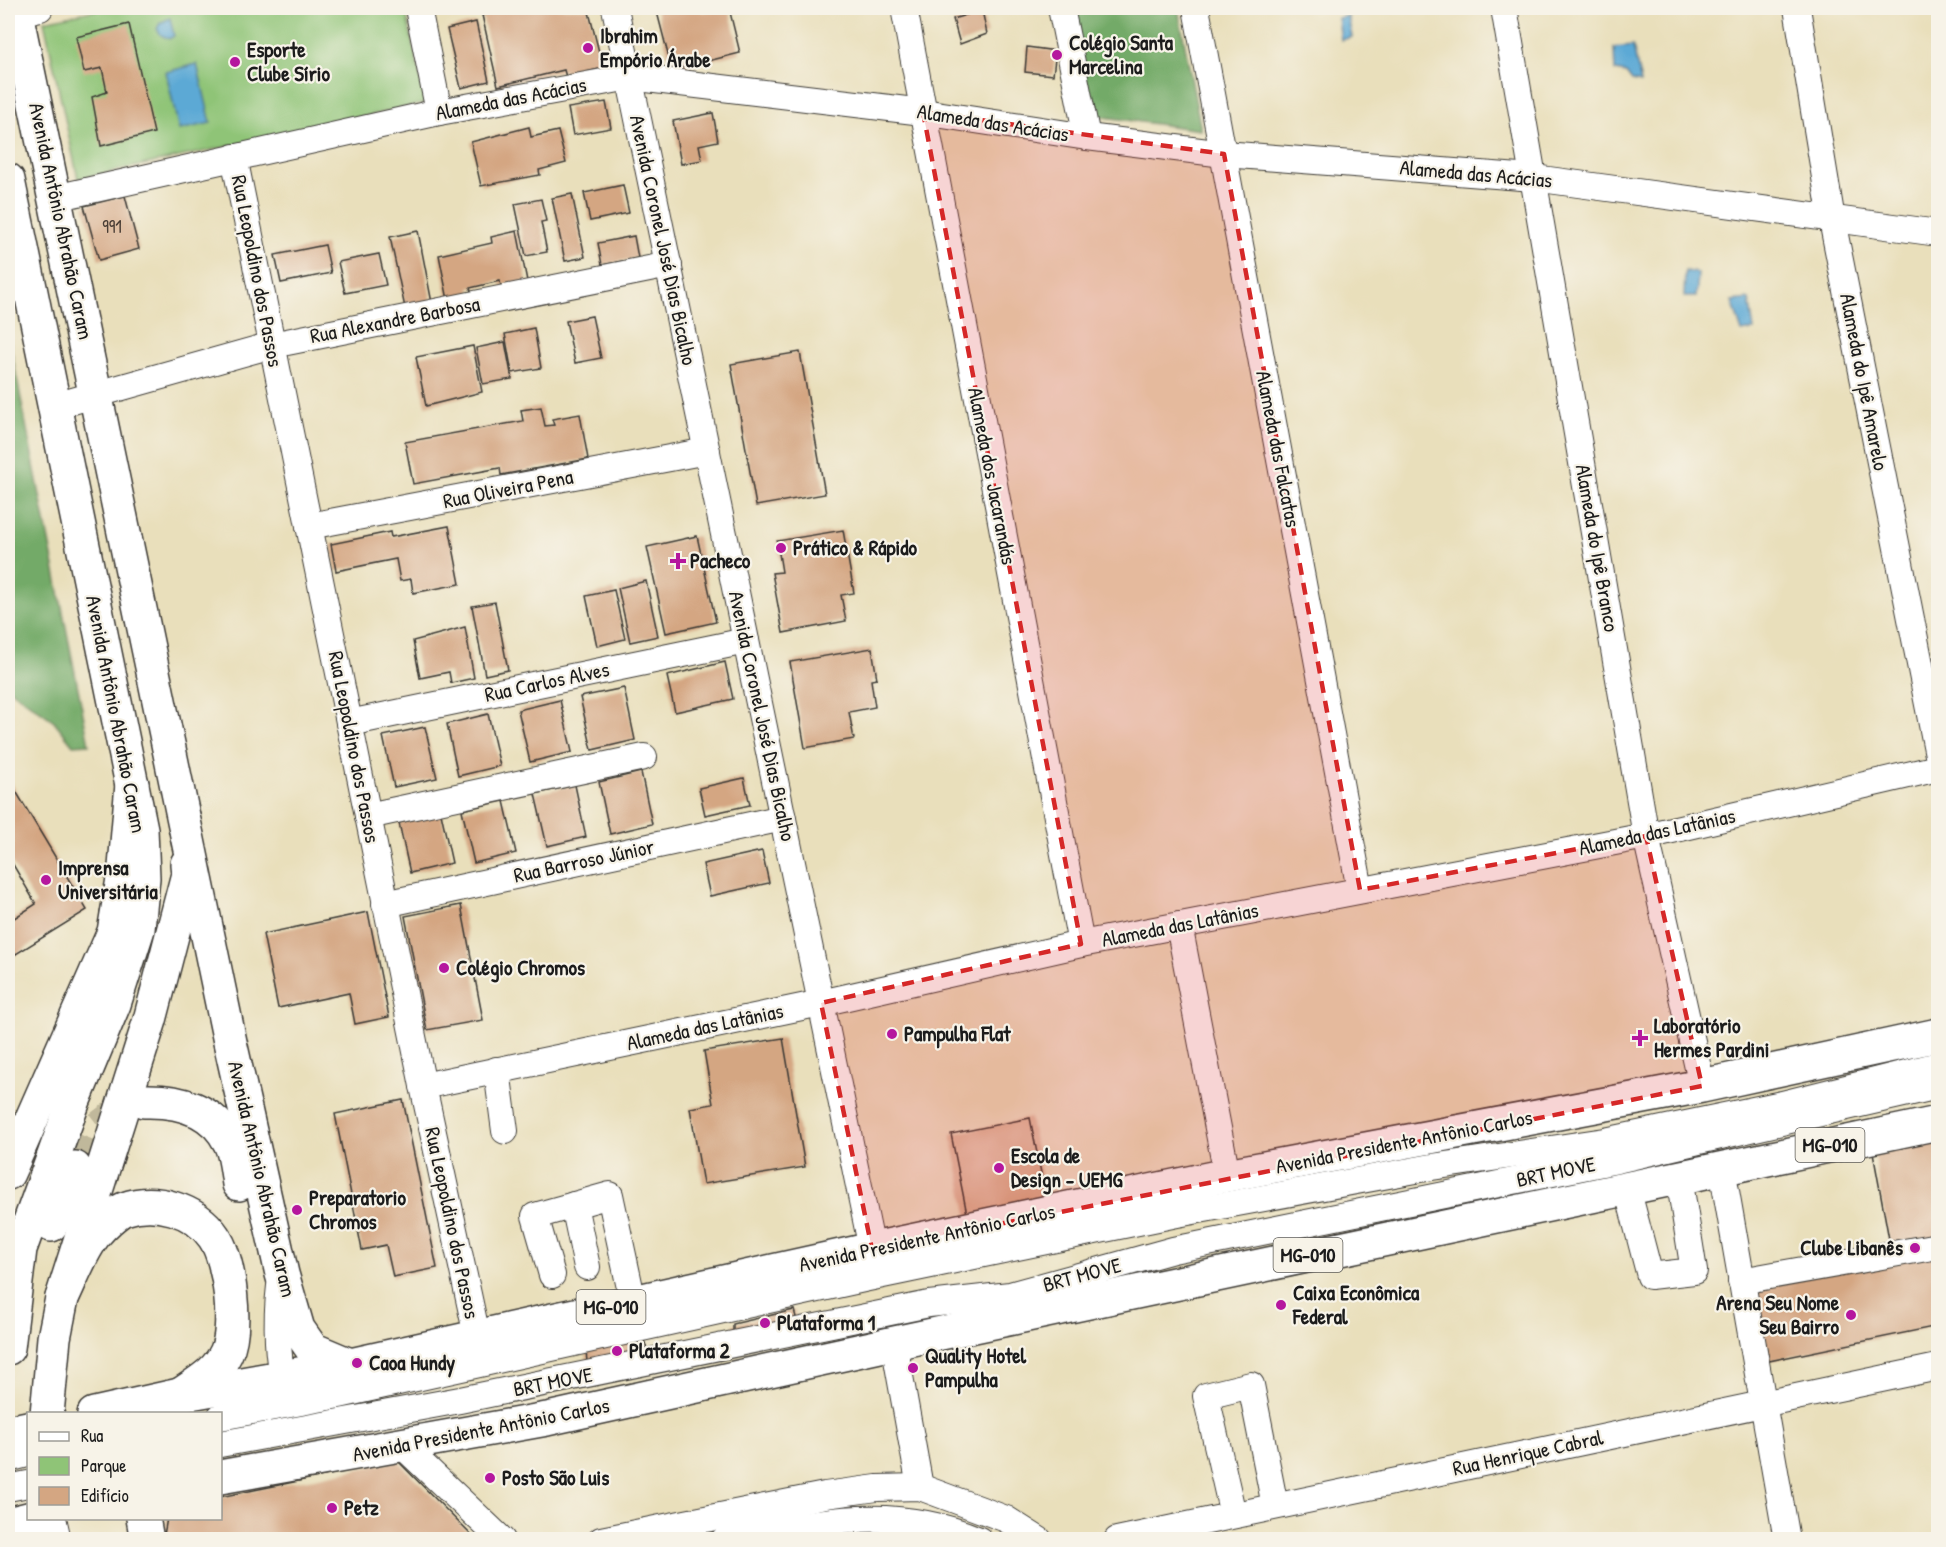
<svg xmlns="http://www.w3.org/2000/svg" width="1946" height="1547" font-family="'Patrick Hand',sans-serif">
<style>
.green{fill:#8fc477;stroke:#56704a;stroke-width:1.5}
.forest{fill:#73aa68;stroke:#486342;stroke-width:1.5}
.water{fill:#5ca9d5;stroke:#3c6278;stroke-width:1.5}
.building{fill:#d4a682}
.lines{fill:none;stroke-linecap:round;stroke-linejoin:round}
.major-tunnel{stroke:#c0b89b;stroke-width:33;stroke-dasharray:33 16;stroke-linecap:butt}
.minor-casing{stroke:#3b3934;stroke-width:28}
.major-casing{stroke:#3b3934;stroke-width:36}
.highway-casing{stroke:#3b3934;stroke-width:36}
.minor{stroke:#fff;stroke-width:26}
.major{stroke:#fff;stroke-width:33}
.highway{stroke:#fff;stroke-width:33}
.marked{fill:#d62828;fill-opacity:0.2;stroke:#d62828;stroke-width:4.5;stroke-dasharray:12 8;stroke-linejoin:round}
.poi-dot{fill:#b5179e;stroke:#f7f3e8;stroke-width:2}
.labels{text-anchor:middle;stroke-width:4.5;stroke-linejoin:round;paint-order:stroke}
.number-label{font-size:18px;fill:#4a3e36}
.shield{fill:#f7f3e8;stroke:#5e5c59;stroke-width:1.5}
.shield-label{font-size:20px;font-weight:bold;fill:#1c1c1c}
.poi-label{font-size:21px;font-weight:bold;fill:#1c1c1c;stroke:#f7f3e8;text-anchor:start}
.street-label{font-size:21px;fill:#1c1c1c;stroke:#f7f3e8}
</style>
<rect width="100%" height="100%" fill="#f7f3e8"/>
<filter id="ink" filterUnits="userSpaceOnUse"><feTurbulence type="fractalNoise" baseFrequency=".0167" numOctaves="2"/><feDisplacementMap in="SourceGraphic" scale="12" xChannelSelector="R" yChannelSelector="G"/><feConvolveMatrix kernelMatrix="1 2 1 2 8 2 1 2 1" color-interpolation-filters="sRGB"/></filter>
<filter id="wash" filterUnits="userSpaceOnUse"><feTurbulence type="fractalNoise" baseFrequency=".008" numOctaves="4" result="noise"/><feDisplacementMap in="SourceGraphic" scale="24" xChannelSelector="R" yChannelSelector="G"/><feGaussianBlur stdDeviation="1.35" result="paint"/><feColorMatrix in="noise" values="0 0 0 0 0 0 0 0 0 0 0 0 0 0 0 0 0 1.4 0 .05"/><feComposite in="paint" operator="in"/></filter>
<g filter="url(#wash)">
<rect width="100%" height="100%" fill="#e9dfbb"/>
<path class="green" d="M 106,8 L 405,8 L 426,103 L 78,179 L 44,21 Z"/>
<g class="forest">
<path d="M 1069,8 L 1178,8 L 1201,130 L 1090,115 Z"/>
<path d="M 8,333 L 89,744 L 73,745 L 54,721 L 8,688 Z"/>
</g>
<g class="water">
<path d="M 1348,16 L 1352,37 L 1341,40 L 1338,18 Z"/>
<path d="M 170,18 L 174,36 L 169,39 L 161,35 L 157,29 L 160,23 Z"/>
<path d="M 1633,46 L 1641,83 L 1632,81 L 1626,73 L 1615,71 L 1614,48 Z"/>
<path d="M 197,64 L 211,123 L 179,130 L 166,72 Z"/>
<path d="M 1685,271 L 1698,273 L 1696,297 L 1684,297 Z"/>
<path d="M 1749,299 L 1754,330 L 1742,332 L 1732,301 Z"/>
</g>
<g id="blocks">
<g class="building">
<path d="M 517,8 L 588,8 L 603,68 L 566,77 L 564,70 L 498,86 L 482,15 Z"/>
<path d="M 656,8 L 701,8 L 702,12 L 729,8 L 740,53 L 672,70 Z"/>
<path d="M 982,10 L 987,34 L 960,44 L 953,19 Z"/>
<path d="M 476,22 L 489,81 L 461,88 L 447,29 Z"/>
<path d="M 129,24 L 154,133 L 101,146 L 92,97 L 107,92 L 102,68 L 84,72 L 76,37 Z"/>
<path d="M 1027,47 L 1056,51 L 1053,75 L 1025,72 Z"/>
<path d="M 606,102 L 611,128 L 573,135 L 568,108 Z"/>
<path d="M 713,113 L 718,141 L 699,145 L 702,160 L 681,164 L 673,121 Z"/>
<path d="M 529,127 L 531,137 L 558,131 L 566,163 L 539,170 L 540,175 L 481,186 L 471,142 Z"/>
<path d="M 623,185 L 629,213 L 590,221 L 584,193 Z"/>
<path d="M 572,194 L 585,257 L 565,261 L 552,198 Z"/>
<path d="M 125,196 L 139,249 L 99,260 L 84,206 Z"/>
<path d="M 541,199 L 546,221 L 541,222 L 547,252 L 526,256 L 515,204 Z"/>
<path d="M 418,231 L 432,303 L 405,308 L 390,237 Z"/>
<path d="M 517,231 L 527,281 L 501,286 L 500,281 L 470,288 L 473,299 L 449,305 L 439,255 L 492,243 L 491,237 Z"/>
<path d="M 634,236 L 638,258 L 602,265 L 598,243 Z"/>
<path d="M 325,245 L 331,273 L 281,283 L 275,255 Z"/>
<path d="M 379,254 L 386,285 L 345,293 L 338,262 Z"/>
<path d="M 592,316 L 601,358 L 575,363 L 566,321 Z"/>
<path d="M 534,328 L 541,368 L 512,373 L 505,334 Z"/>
<path d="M 505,342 L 512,379 L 483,384 L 476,348 Z"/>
<path d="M 473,346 L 482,392 L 426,406 L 416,357 Z"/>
<path d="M 800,352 L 825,494 L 756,506 L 731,364 Z"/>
<path d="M 541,407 L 545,426 L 554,425 L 552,419 L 580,414 L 588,459 L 501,475 L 500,468 L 413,484 L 405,442 L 523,421 L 521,410 Z"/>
<path d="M 449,526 L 460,584 L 413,593 L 411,579 L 400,581 L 396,559 L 336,571 L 331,544 L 390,532 L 391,537 Z"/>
<path d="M 843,530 L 854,593 L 841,595 L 846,621 L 783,633 L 772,573 L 782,572 L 777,541 Z"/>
<path d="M 697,536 L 716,622 L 666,633 L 647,547 Z"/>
<path d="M 646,581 L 658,636 L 630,642 L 618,588 Z"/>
<path d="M 614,590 L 625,639 L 597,646 L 586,596 Z"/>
<path d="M 495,602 L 508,670 L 485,675 L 472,606 Z"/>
<path d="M 465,627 L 474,678 L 451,683 L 449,672 L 420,678 L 413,641 Z"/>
<path d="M 872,648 L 877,679 L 871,680 L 875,707 L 849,712 L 854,739 L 805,748 L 790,662 Z"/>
<path d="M 725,662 L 733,699 L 675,712 L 667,676 Z"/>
<path d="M 624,688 L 635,740 L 592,750 L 580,697 Z"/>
<path d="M 560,700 L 572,752 L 530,762 L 518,710 Z"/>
<path d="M 488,714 L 500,766 L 458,776 L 447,724 Z"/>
<path d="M 425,727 L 437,778 L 394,787 L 383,736 Z"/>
<path d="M 641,772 L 652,824 L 610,834 L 599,782 Z"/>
<path d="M 8,778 L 87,910 L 8,959 L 8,922 L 36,904 L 8,856 Z"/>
<path d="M 744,778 L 750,805 L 705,815 L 699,788 Z"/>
<path d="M 575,785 L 586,837 L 547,846 L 535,794 Z"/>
<path d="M 504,801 L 516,853 L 474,863 L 462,810 Z"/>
<path d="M 441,813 L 452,863 L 410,873 L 399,823 Z"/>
<path d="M 762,851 L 769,883 L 710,896 L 703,864 Z"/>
<path d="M 461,905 L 483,1020 L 427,1030 L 405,916 Z"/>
<path d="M 368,912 L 389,1017 L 355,1024 L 349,993 L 278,1008 L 263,934 Z"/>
<path d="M 783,1038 L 805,1167 L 703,1184 L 690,1108 L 713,1104 L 704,1051 Z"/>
<path d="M 403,1100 L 437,1268 L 393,1277 L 386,1245 L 362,1250 L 335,1114 Z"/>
<path d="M 1030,1118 L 1047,1203 L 968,1219 L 951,1134 Z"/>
<path d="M 1938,1133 L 1938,1326 L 1769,1361 L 1752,1273 L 1891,1250 L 1872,1147 Z"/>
<path d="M 794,1310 L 797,1321 L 733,1338 L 733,1324 Z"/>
<path d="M 644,1340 L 648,1352 L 587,1363 L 586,1349 Z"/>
<path d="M 398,1461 L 476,1540 L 167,1540 L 164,1535 L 167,1518 L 220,1518 L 220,1497 Z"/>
</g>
</g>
</g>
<g filter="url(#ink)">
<use href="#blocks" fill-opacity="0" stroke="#3b3934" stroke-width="1.5"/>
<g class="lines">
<path class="major-tunnel" d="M 75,1168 L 87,1137 L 117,1114 L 137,1104"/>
<defs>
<g id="minor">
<path d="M 418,8 L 439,112"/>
<path d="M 615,8 L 872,1249"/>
<path d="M 904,8 L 1081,944"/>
<path d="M 1061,8 L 1087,137"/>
<path d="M 1196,8 L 1360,890"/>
<path d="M 1504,8 L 1646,836 L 1702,1086"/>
<path d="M 1797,8 L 1832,220 L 1938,755"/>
<path d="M 17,13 L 40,8"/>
<path d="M 234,157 L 423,1086 L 477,1336"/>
<path d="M 55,198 L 439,112 L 630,77 L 923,112 L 1087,137 L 1224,154 L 1534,178 L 1938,233"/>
<path d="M 55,406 L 272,345 L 669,265"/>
<path d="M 309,526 L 707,451"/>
<path d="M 349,723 L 746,641"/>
<path d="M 368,816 L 644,757"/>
<path d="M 385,904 L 783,818"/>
<path d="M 1179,925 L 1227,1175"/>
<path d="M 497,1070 L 505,1131"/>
<path d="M 423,1086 L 821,1003 L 1081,944 L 1646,836 L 1938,768"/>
<path d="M 1722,1168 L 1787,1540"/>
<path d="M 1627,1188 L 1650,1276 L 1694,1271 L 1679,1177"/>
<path d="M 574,1205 L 587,1267"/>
<path d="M 552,1275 L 535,1216 L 610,1195 L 633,1302"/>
<path d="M 1741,1281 L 1938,1246"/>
<path d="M 280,1286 C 277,1310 274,1375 291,1393"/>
<path d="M 894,1343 L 920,1487"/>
<path d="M 220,1417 L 339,1395 L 868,1278 L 1177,1214 L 1432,1167 L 1605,1141 L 1782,1104 L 1938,1065"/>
<path d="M 220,1444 L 460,1400 L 929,1304 L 1010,1295 L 1173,1250 L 1612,1161 L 1938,1086"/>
<path d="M 403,1446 L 502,1540"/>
<path d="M 8,1459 L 28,1454"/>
<path d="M 8,1488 L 28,1484"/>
<path d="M 1233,1515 L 1206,1396 L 1251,1385 L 1275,1506"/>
<path d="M 53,1518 L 58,1540"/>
<path d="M 601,1540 L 825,1495 L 877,1488 L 920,1487 L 1006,1519 L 1039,1540"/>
<path d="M 724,1540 C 813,1522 892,1503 979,1540"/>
<path d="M 1117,1540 L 1938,1367"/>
</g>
<g id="major">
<path d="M 15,8 L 230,1042 L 282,1274 L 298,1329 L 312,1349 L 350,1365"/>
<path d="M 8,180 L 141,829 L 143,878 L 138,929 L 114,1004 L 74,1100 L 20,1249 L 8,1348"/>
<path d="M 144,1101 C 178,1100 214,1109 230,1143 C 236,1155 237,1172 239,1184"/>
<path d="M 51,1225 L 75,1168"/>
<path d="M 47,1414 L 54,1338 L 62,1298 L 150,1020 L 188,874 L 187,864"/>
<path d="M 37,1540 L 38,1518"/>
</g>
<g id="highway">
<path d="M 8,1173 L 114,932 L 125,867 L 132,784"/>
<path d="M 62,1298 C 72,1278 81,1251 96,1233 C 102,1226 115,1213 124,1209 C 155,1198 195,1209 214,1237 C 230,1260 238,1328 226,1353 C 217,1372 200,1381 183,1393"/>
<path d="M 94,1414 L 179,1395 L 350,1365 L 872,1249 L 1227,1175 L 1702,1086 L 1938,1035"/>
<path d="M 8,1432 L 28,1428"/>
<path d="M 220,1477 L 547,1419 L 894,1343 L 1938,1123"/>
<path d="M 143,1518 L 147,1540"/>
<path d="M 8,1524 L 32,1518"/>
</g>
</defs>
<use href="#minor" class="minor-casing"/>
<use href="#major" class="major-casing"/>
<use href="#highway" class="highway-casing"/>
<use href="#minor" class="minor"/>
<use href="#major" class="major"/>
<use href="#highway" class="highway"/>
</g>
</g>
<path class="marked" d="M 923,112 L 1224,154 L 1360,890 L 1646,836 L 1702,1086 L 872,1249 L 821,1003 L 1081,944 Z"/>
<g class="poi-dot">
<circle cx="588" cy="48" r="6"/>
<circle cx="1057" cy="55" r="6"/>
<circle cx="235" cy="62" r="6"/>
<circle cx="781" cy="548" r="6"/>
<path d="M675 552h6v6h6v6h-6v6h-6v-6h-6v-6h6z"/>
<circle cx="46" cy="880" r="6"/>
<circle cx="444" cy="968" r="6"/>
<circle cx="892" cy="1034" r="6"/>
<path d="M1637 1029h6v6h6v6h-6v6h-6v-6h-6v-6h6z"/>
<circle cx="999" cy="1168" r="6"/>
<circle cx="297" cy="1210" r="6"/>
<circle cx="1915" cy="1248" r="6"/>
<circle cx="1281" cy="1305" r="6"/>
<circle cx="1851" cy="1315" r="6"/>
<circle cx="765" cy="1323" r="6"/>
<circle cx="617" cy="1351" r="6"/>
<circle cx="357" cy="1363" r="6"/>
<circle cx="913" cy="1368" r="6"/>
<circle cx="490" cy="1478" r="6"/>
<circle cx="332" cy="1508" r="6"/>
</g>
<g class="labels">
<g class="number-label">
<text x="112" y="233">991</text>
</g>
<g class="shield">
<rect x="1795.5" y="1128" width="69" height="34" rx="4.5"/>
<rect x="1273.5" y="1238" width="69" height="34" rx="4.5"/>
<rect x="576.5" y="1290" width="69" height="34" rx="4.5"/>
</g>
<g class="shield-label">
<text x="1830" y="1152">MG-010</text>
<text x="1308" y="1262">MG-010</text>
<text x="611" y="1314">MG-010</text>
</g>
<g class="poi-label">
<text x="600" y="43">Ibrahim<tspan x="600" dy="24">Empório Árabe</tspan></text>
<text x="1069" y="50">Colégio Santa<tspan x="1069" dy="24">Marcelina</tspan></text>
<text x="247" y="57">Esporte<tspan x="247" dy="24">Clube Sírio</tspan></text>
<text x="793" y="555">Prático &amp; Rápido</text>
<text x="690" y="568">Pacheco</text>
<text x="58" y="875">Imprensa<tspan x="58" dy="24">Universitária</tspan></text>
<text x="456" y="975">Colégio Chromos</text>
<text x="1654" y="1033">Laboratório<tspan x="1654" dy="24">Hermes Pardini</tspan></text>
<text x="904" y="1041">Pampulha Flat</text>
<text x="1011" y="1163">Escola de<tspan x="1011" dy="24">Design - UEMG</tspan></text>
<text x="309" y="1205">Preparatorio<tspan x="309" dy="24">Chromos</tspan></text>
<text x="1903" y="1255" text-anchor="end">Clube Libanês</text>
<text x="1293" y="1300">Caixa Econômica<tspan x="1293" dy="24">Federal</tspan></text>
<text x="1839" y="1310" text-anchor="end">Arena Seu Nome<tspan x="1839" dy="24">Seu Bairro</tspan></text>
<text x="777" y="1330">Plataforma 1</text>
<text x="629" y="1358">Plataforma 2</text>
<text x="925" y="1363">Quality Hotel<tspan x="925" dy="24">Pampulha</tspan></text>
<text x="369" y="1370">Caoa Hundy</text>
<text x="502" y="1485">Posto São Luis</text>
<text x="344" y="1515">Petz</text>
</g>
<g class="street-label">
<text transform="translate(511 99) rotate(-11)" y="7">Alameda das Acácias</text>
<text transform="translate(993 123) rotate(9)" y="7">Alameda das Acácias</text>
<text transform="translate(1476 174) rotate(5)" y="7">Alameda das Acácias</text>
<text transform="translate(61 221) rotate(78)" y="7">Avenida Antônio Abrahão Caram</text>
<text transform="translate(663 240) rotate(78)" y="7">Avenida Coronel José Dias Bicalho</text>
<text transform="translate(257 271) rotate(79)" y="7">Rua Leopoldino dos Passos</text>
<text transform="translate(395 320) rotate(-11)" y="7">Rua Alexandre Barbosa</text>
<text transform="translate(1864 382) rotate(79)" y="7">Alameda do Ipê Amarelo</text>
<text transform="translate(1278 449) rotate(79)" y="7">Alameda das Falcatas</text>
<text transform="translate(992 476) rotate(79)" y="7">Alameda dos Jacarandás</text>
<text transform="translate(508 489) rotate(-11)" y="7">Rua Oliveira Pena</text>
<text transform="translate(1597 548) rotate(80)" y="7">Alameda do Ipê Branco</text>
<text transform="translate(547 682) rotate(-12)" y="7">Rua Carlos Alves</text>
<text transform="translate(116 714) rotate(79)" y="7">Avenida Antônio Abrahão Caram</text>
<text transform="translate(762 716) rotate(78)" y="7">Avenida Coronel José Dias Bicalho</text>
<text transform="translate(354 747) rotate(79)" y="7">Rua Leopoldino dos Passos</text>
<text transform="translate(1657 832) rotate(-12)" y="7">Alameda das Latânias</text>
<text transform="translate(584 861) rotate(-12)" y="7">Rua Barroso Júnior</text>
<text transform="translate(1180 925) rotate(-11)" y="7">Alameda das Latânias</text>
<text transform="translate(705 1027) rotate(-12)" y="7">Alameda das Latânias</text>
<text transform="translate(1404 1142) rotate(-11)" y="7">Avenida Presidente Antônio Carlos</text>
<text transform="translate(1556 1172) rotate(-12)" y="7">BRT MOVE</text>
<text transform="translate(262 1179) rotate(77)" y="7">Avenida Antônio Abrahão Caram</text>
<text transform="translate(452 1223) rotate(78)" y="7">Rua Leopoldino dos Passos</text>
<text transform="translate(927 1238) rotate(-12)" y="7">Avenida Presidente Antônio Carlos</text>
<text transform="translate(1082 1275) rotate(-15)" y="7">BRT MOVE</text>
<text transform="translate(553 1382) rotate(-11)" y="7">BRT MOVE</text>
<text transform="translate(481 1430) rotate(-11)" y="7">Avenida Presidente Antônio Carlos</text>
<text transform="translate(1528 1453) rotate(-12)" y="7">Rua Henrique Cabral</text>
</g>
</g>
<rect width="1946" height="1547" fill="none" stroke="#f7f3e8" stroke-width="30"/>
<rect x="27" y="1412" width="195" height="108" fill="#f7f3e8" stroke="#9f9d96" stroke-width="1.5"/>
<rect x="39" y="1432" width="30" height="9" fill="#ffffff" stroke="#9f9d96" stroke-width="1.5"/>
<text x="81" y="1442" font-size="18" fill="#1c1c1c">Rua</text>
<rect x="39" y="1457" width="30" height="18" fill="#8fc477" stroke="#9f9d96" stroke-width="1.5"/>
<text x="81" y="1472" font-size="18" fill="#1c1c1c">Parque</text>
<rect x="39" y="1487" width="30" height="18" fill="#d4a682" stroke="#9f9d96" stroke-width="1.5"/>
<text x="81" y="1502" font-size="18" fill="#1c1c1c">Edifício</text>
</svg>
